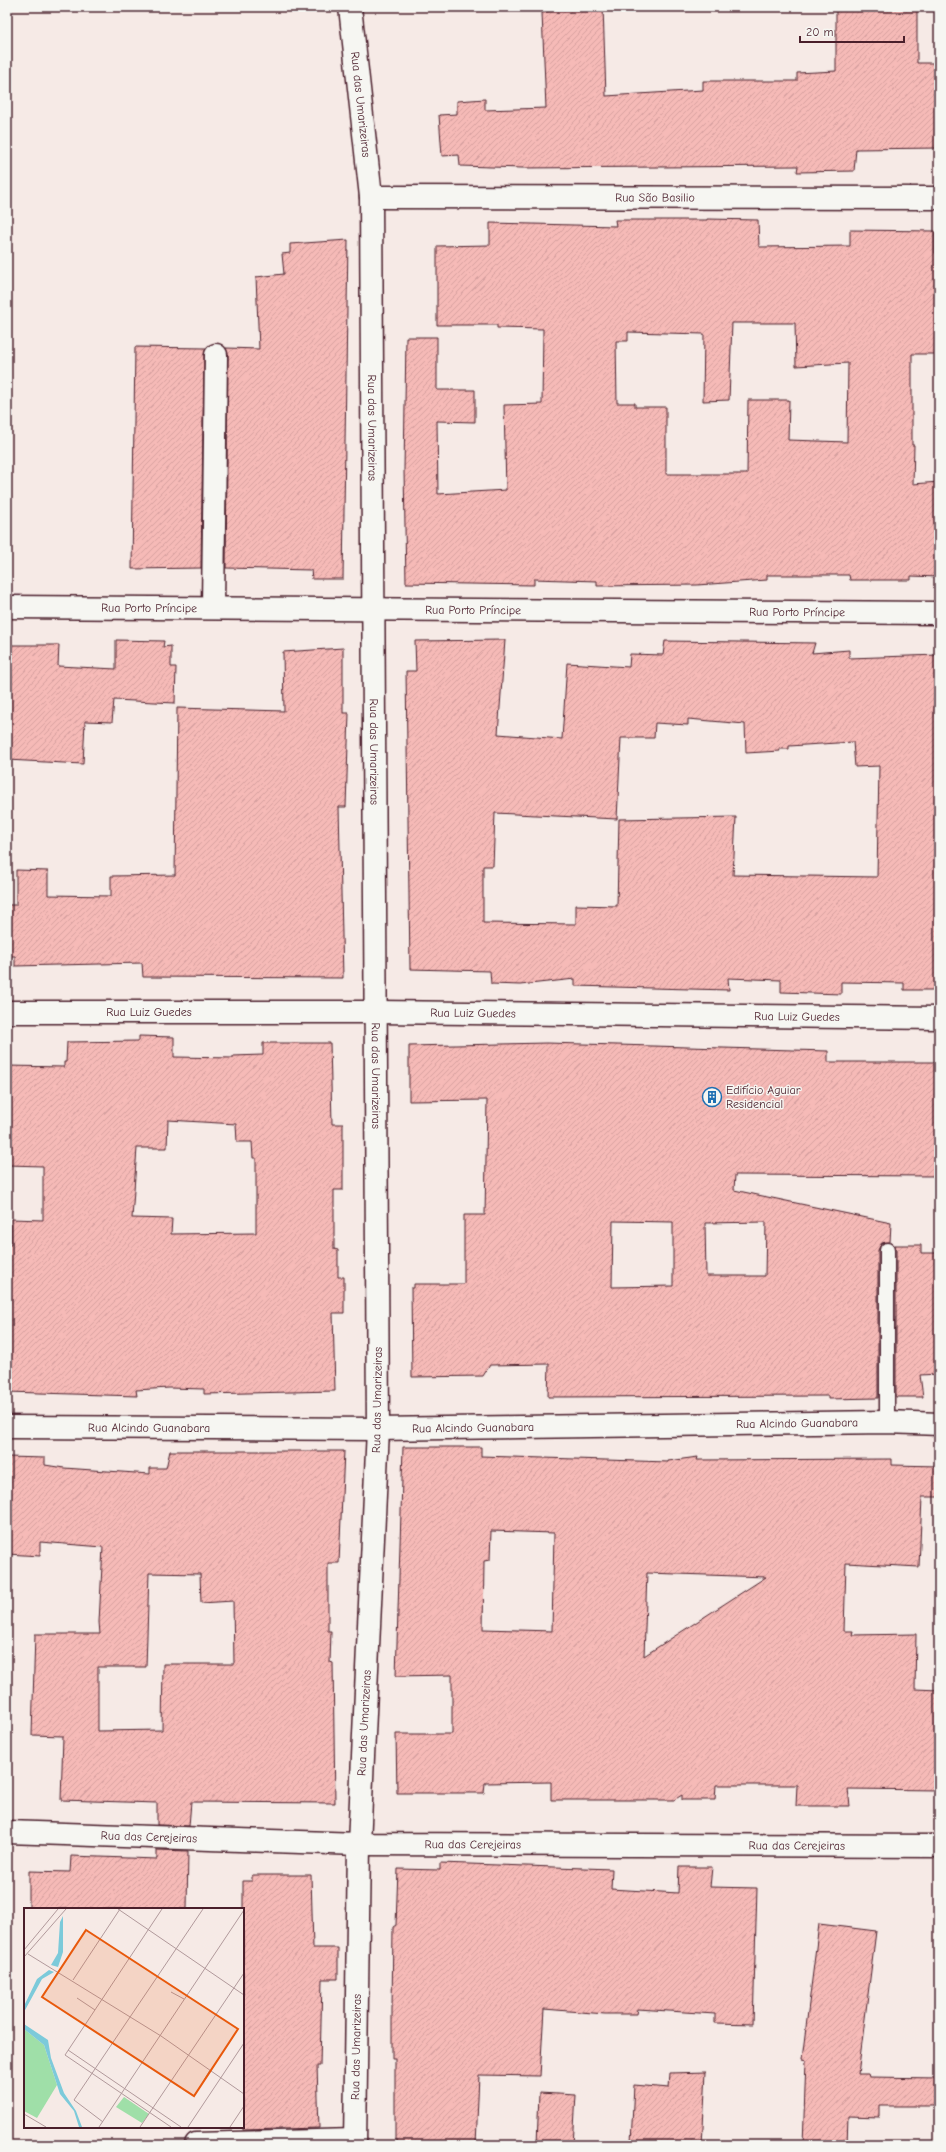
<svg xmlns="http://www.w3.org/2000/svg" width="946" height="2152" font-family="'Comic Neue',sans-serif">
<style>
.building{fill:url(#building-hatch);stroke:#4a1f2b;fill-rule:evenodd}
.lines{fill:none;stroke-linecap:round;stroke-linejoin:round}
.lane-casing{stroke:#4a1f2b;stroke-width:17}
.street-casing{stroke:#4a1f2b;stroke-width:25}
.lane{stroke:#f6f6f2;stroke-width:14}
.street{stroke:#f6f6f2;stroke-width:22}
.labels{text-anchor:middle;stroke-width:3;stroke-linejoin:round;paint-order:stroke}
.street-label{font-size:12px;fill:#4a1f2b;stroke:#f6f6f2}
.poi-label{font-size:12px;fill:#4a1f2b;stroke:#f6f6f2;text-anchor:start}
.inset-road{fill:none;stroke:#b1999b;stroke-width:1}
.view{fill:#e8590c;fill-opacity:0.15;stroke:#e8590c;stroke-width:2}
.inset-edge{fill:none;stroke:#4a1f2b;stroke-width:2}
</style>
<defs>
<pattern id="building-hatch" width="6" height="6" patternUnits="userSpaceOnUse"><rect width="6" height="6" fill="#f6bab7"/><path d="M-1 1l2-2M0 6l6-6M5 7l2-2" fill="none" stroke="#d49f9e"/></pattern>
</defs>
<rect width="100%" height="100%" fill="#f6eae6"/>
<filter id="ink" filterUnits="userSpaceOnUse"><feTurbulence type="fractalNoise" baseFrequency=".025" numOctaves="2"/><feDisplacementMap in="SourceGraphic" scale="8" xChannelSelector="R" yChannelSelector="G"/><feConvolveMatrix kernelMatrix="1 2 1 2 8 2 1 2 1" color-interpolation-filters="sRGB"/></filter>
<g filter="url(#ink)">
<g class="building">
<path d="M 564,7 L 603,7 L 606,96 L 703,90 L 703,81 L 797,81 L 797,73 L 836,71 L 836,7 L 917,7 L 917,63 L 939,63 L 939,148 L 856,149 L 854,171 L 797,172 L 798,166 L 522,168 L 460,166 L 459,155 L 442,156 L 439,115 L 457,114 L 457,101 L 485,99 L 485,110 L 546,108 L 542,13 Z"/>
<path d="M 707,219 L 758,220 L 759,247 L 850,246 L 850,230 L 935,231 L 935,253 L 939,253 L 939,354 L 912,354 L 912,445 L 914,445 L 913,484 L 939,482 L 939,577 L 911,576 L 911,580 L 850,580 L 849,575 L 767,575 L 767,580 L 697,585 L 597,586 L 597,581 L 534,579 L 534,585 L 406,583 L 404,470 L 406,337 L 437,337 L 437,390 L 475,390 L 475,422 L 437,421 L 438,494 L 506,490 L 504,405 L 542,404 L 543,329 L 497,328 L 497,325 L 437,325 L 437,246 L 490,245 L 490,223 L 616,226 L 615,220 L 707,220 ZM 732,323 L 795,323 L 796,366 L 848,363 L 847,442 L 788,440 L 789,400 L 748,400 L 747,474 L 666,474 L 666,407 L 635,407 L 635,403 L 617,403 L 616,341 L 628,341 L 628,332 L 704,334 L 703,401 L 729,400 Z"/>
<path d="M 348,240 L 343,579 L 312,579 L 311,570 L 226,568 L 228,355 L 226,348 L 259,349 L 256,277 L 284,274 L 282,254 L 290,253 L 290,244 Z"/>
<path d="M 135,347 L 206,348 L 204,355 L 201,568 L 132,569 Z"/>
<path d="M 116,640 L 164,641 L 163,647 L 171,646 L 171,667 L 176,667 L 175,703 L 114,700 L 112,722 L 85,721 L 83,764 L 7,760 L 7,645 L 59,645 L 58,666 L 116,669 Z"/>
<path d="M 505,640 L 498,734 L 562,739 L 567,663 L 629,667 L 630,654 L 663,655 L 665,641 L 815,643 L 812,653 L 849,650 L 849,658 L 939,655 L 939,990 L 904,990 L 904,983 L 841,982 L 841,994 L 781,992 L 781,980 L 728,978 L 729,990 L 575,986 L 575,979 L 520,985 L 491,984 L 490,971 L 410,969 L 406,671 L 416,671 L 415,641 ZM 688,719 L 745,724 L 746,753 L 780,751 L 779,749 L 789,749 L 789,746 L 853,742 L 855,767 L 879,766 L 877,877 L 733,875 L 736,817 L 619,819 L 617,906 L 576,905 L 576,924 L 483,923 L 483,866 L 493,866 L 495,813 L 617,819 L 621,738 L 654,738 L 655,723 L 688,725 Z"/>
<path d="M 343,648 L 343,713 L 349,713 L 346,807 L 339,807 L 343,978 L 143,977 L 142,963 L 15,966 L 15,956 L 7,956 L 7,905 L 16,905 L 16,870 L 48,871 L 48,895 L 111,896 L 111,876 L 175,875 L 177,708 L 284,711 L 283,652 Z"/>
<path d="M 139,1036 L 174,1037 L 174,1057 L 233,1058 L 233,1056 L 263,1055 L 263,1043 L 330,1043 L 332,1124 L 343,1124 L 343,1190 L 334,1190 L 334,1249 L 338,1250 L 338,1277 L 344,1277 L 344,1313 L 333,1313 L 335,1391 L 204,1394 L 204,1389 L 169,1388 L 136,1390 L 137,1396 L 7,1392 L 7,1245 L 11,1245 L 11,1219 L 43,1220 L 43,1166 L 7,1165 L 7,1066 L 64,1067 L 64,1062 L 66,1062 L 67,1042 L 139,1041 ZM 168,1120 L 236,1124 L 237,1142 L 252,1142 L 253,1158 L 256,1158 L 256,1233 L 171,1234 L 172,1219 L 132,1218 L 137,1148 L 167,1148 Z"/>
<path d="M 547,1043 L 828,1051 L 828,1062 L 939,1062 L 939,1176 L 735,1175 L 734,1190 L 891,1223 L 890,1242 L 882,1243 L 878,1250 L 878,1398 L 828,1399 L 828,1396 L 548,1397 L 549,1364 L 490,1365 L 483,1376 L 412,1377 L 411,1288 L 414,1288 L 414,1284 L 464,1284 L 464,1215 L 485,1215 L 487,1100 L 409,1101 L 409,1046 ZM 613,1221 L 673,1222 L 673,1286 L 612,1287 ZM 766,1222 L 765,1276 L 706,1276 L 705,1223 Z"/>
<path d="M 894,1245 L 921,1245 L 921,1253 L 939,1253 L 939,1374 L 920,1375 L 923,1397 L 896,1397 L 896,1250 Z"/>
<path d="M 403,1447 L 481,1447 L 481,1456 L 668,1462 L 668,1461 L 698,1457 L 697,1460 L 892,1459 L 892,1465 L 939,1466 L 939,1497 L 922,1497 L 919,1567 L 846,1563 L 844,1631 L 853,1631 L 852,1635 L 916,1634 L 915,1689 L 939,1690 L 939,1790 L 848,1789 L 850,1806 L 796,1806 L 797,1785 L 716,1785 L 715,1800 L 682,1800 L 682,1795 L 674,1800 L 551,1800 L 551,1782 L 485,1783 L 484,1793 L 397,1793 L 396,1734 L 452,1734 L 452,1675 L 396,1676 ZM 491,1531 L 554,1533 L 552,1631 L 483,1629 L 484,1561 L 490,1560 ZM 647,1573 L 766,1577 L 644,1656 Z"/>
<path d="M 170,1451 L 344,1451 L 339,1563 L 328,1563 L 328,1631 L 331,1631 L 330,1662 L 333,1663 L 335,1803 L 191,1802 L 189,1826 L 157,1825 L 157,1803 L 61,1800 L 63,1736 L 32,1735 L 35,1634 L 100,1634 L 99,1622 L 103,1547 L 40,1542 L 40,1556 L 7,1554 L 7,1457 L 45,1458 L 45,1465 L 64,1468 L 150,1474 L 150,1468 L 166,1468 ZM 149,1573 L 200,1574 L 201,1603 L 233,1601 L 234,1664 L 163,1664 L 162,1730 L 98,1731 L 98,1667 L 146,1667 Z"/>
<path d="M 157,1850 L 188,1851 L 187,1909 L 29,1909 L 29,1871 L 70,1872 L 71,1856 L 157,1859 Z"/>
<path d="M 440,1863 L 612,1869 L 611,1889 L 678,1893 L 679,1867 L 712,1867 L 710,1887 L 757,1888 L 753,2024 L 715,2023 L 715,2014 L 638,2009 L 637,2014 L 605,2014 L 544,2009 L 540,2076 L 479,2075 L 476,2145 L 397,2145 L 397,2139 L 395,2139 L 395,2059 L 392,2059 L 392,2009 L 393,1927 L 396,1925 L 398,1869 L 440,1870 Z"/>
<path d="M 252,1875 L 311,1875 L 313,1948 L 338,1948 L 338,1979 L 322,1979 L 320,2066 L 317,2066 L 319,2128 L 243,2130 L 243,1881 L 252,1881 Z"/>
<path d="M 819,1924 L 876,1931 L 858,2074 L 868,2074 L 869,2077 L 939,2078 L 939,2106 L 880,2106 L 880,2117 L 848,2116 L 847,2145 L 803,2145 L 806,2060 L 802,2059 Z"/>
<path d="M 706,2072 L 702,2145 L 631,2142 L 634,2085 L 669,2088 L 670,2073 Z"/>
<path d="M 539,2093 L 576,2095 L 573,2145 L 537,2145 Z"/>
</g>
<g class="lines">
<defs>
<path id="lane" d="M 887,1250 L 887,1422"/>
<g id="street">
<path id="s1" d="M 350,7 L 371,197 L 378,1429 L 359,1844 L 355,2145"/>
<path id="s2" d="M 371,197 L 939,198"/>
<path id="s3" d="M 7,607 L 939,613"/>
<path d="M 213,607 L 216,355"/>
<path id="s4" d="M 7,1012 L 377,1012 L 939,1018"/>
<path id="s5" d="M 7,1427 L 378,1429 L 887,1422 L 939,1424"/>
<path id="s6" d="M 7,1832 L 359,1844 L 939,1846"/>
<path d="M 196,2144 L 355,2140"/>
</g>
</defs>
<use href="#lane" class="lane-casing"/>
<use href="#street" class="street-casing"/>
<use href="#lane" class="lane"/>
<use href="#street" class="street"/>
</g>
</g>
<defs>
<symbol id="building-ring" viewBox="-11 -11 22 22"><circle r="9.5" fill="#f6f6f2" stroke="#1f6fb2" stroke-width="1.5"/><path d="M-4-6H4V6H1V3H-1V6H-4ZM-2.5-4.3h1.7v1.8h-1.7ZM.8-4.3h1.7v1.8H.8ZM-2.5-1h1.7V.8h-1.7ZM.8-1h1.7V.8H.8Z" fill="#1f6fb2"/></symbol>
</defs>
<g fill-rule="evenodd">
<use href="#building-ring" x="701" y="1086" width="22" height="22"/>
</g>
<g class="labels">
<g class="street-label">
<text dy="4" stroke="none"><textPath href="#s1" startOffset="98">Rua das Umarizeiras</textPath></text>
<text dy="4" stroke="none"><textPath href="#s2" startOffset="284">Rua São Basilio</textPath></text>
<text dy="4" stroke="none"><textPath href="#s1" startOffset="422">Rua das Umarizeiras</textPath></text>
<text dy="4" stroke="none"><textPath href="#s3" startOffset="142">Rua Porto Príncipe</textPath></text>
<text dy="4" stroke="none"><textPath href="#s3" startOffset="466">Rua Porto Príncipe</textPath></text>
<text dy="4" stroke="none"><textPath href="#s3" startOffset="790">Rua Porto Príncipe</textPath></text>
<text dy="4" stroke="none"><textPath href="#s1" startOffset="746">Rua das Umarizeiras</textPath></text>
<text dy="4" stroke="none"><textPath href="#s4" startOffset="142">Rua Luiz Guedes</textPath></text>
<text dy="4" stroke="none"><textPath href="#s4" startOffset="466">Rua Luiz Guedes</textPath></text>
<text dy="4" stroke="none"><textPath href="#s4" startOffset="790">Rua Luiz Guedes</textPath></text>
<text dy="4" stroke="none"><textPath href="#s1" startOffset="1070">Rua das Umarizeiras</textPath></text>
<text transform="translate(377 1400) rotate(-89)" y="4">Rua das Umarizeiras</text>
<text dy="4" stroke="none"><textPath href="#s5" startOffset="790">Rua Alcindo Guanabara</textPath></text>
<text dy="4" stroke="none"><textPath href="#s5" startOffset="142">Rua Alcindo Guanabara</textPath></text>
<text dy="4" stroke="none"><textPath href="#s5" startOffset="466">Rua Alcindo Guanabara</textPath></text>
<text transform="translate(364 1723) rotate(-87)" y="4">Rua das Umarizeiras</text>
<text dy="4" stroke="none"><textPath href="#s6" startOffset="142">Rua das Cerejeiras</textPath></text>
<text dy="4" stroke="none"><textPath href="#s6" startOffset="466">Rua das Cerejeiras</textPath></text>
<text dy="4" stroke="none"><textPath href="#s6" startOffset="790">Rua das Cerejeiras</textPath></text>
<text transform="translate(356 2047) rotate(-89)" y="4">Rua das Umarizeiras</text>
</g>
<g class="poi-label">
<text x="726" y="1094">Edifício Aguiar<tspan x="726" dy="14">Residencial</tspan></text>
</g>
</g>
<g transform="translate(24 1908)">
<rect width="220" height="220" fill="#f6eae6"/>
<path d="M 0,121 L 20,137 L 33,177 L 13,210 L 0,203 Z" fill="#9fdfa8"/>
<path d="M 100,189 L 125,206 L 118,215 L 92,199 Z" fill="#9fdfa8"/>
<path d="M 39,8 L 39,44 L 34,59 L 27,57 L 34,45 L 36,14 ZM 25,62 L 30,64 L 18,71 L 0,104 L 0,98 L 13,71 ZM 0,116 L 24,132 L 27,150 L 40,185 L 52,203 L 58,219 L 55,219 L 50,203 L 36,186 L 20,137 L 0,121 Z" fill="#7ccada"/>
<path class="inset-road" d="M 94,1 L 220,87M 138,1 L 41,147 L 147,219M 0,42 L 34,1M 4,46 L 137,128 L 220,186M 0,49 L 42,1M 49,72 L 96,1M 147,84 L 160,91M 53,90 L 71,102M 44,142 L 157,219M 179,174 L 186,162M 0,206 L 22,219M 79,214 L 50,192 L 179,1M 75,219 L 220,2M 116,219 L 220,65M 164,219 L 220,135M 206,219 L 220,198"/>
<path class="view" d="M 62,22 L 214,121 L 170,188 L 18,89 Z"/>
<rect width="220" height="220" class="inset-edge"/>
</g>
<rect width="946" height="2152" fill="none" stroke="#f6f6f2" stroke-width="24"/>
<rect x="12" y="12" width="922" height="2128" fill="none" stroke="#4a1f2b" stroke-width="1.5" filter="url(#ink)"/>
<path d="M800 36v6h104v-6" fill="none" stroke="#4a1f2b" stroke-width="2"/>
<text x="806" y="36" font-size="12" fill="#4a1f2b" stroke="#f6f6f2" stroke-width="3" paint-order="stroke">20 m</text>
</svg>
